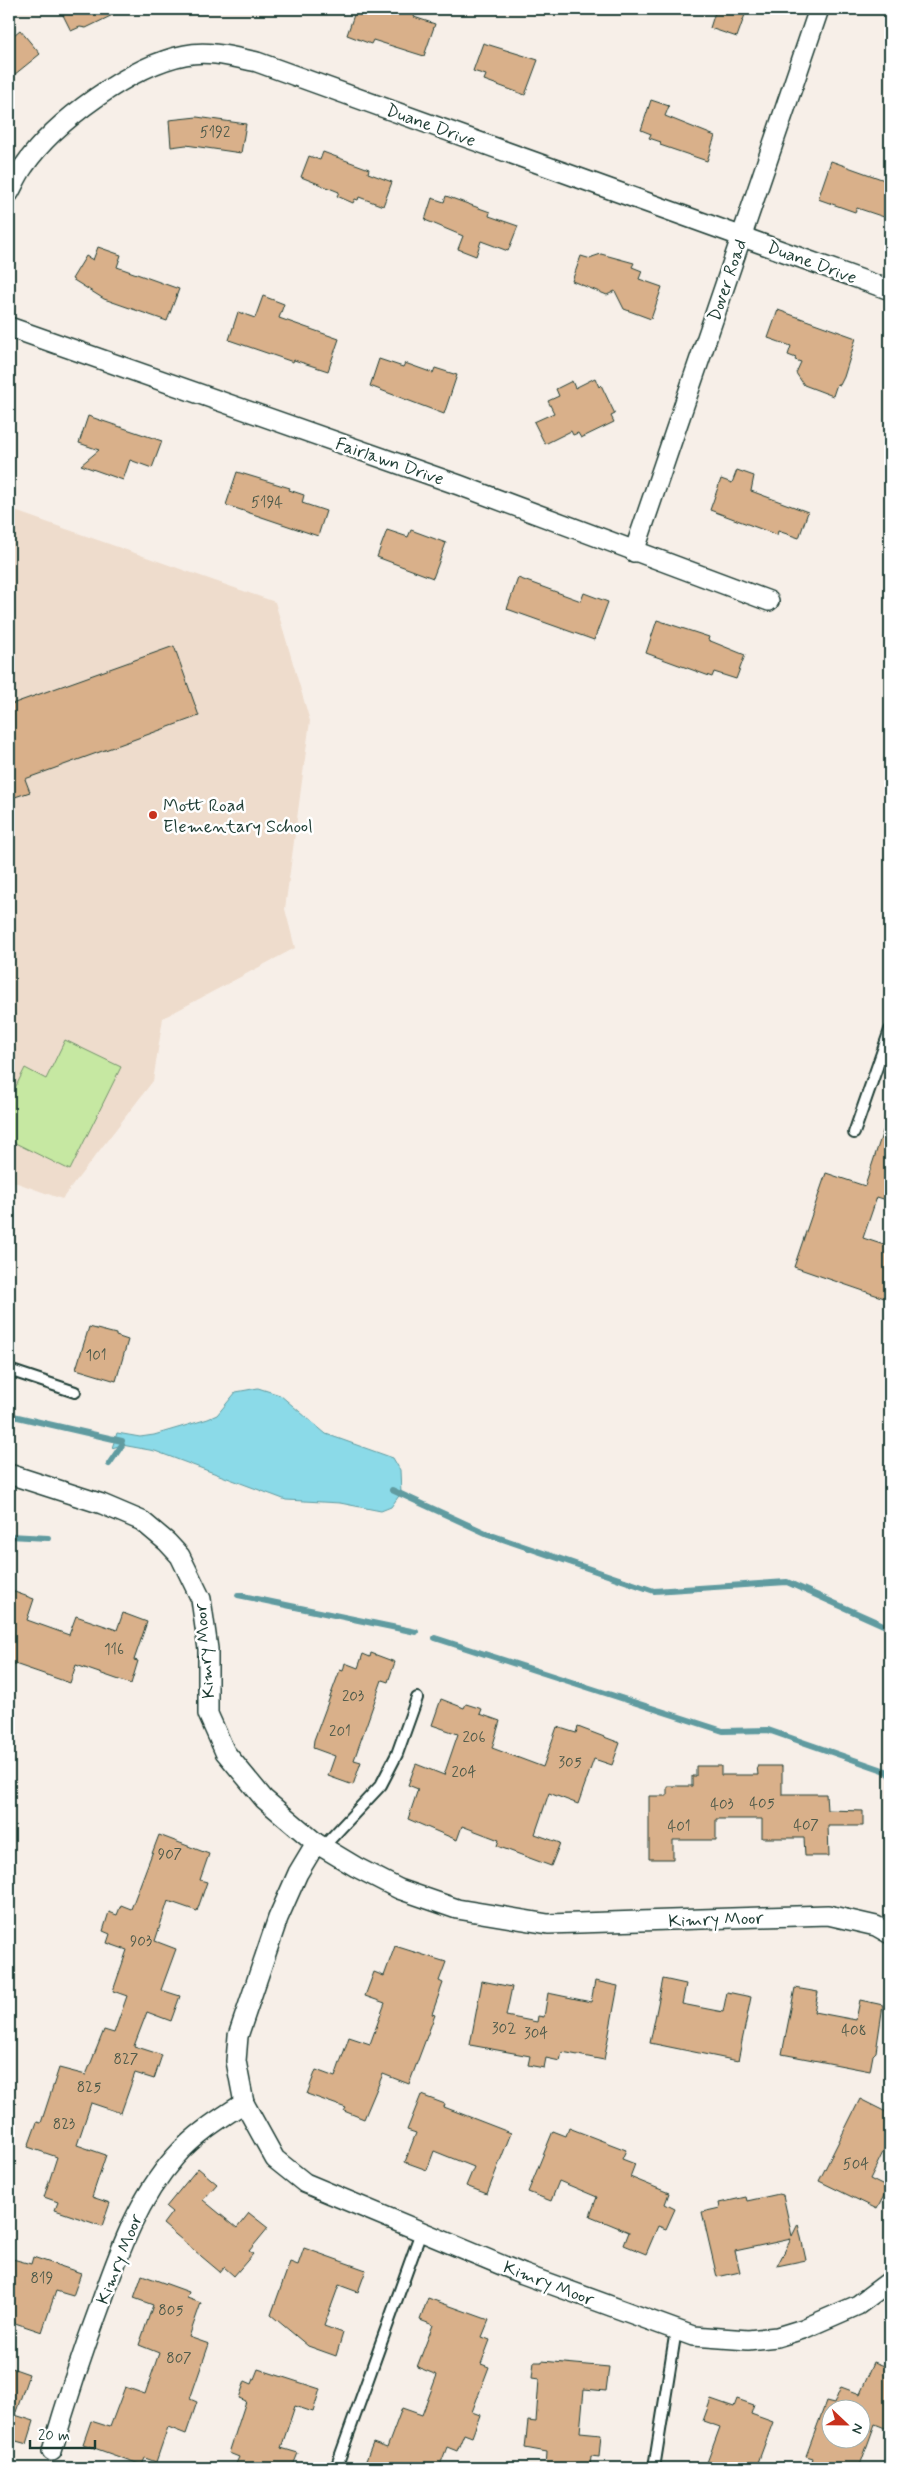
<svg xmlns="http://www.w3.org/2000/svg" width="899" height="2477" font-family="Mynerve,sans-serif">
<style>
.built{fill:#eedccc}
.green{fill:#c6e8a2;stroke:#72926b}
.water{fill:#8bdae8;stroke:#609ba0}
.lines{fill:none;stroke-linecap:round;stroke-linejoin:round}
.stream{stroke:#609ba0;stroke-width:6}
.building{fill:#d9b08a;stroke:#1f3d34;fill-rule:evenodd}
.service-casing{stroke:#1f3d34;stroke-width:14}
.minor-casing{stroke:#1f3d34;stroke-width:22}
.service{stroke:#fff;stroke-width:10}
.minor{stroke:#fff;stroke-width:19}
.poi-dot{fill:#c8321e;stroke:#fff;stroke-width:2}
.labels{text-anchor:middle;stroke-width:5;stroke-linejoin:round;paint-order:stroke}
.number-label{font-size:15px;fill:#4e5a4a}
.street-label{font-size:18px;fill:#1f3d34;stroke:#fff}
.poi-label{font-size:18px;fill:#1f3d34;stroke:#fff;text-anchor:start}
</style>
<rect width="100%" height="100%" fill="#f7efe8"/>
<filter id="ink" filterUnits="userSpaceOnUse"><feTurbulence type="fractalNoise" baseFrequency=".02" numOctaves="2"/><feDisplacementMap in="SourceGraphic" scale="10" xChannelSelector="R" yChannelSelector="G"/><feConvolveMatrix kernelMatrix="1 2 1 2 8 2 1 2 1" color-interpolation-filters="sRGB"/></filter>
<g filter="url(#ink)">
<path class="built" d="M 9,509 L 275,602 L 310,721 L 285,909 L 295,948 L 163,1018 L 153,1081 L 62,1199 L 9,1180 Z"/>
<path class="green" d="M 65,1040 L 121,1067 L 70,1170 L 9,1140 L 9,1100 L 25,1068 L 46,1079 Z"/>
<path class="water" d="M 258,1388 L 280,1395 L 326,1434 L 393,1458 L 400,1470 L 401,1493 L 391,1507 L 381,1511 L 340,1503 L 286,1500 L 155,1451 L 122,1445 L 112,1448 L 117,1433 L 140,1437 L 154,1435 L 208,1419 L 217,1415 L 236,1392 Z"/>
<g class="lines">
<g class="stream">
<path d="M 9,1415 L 122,1441"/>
<path d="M 109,1464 L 122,1445"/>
<path d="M 392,1490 L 488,1534 L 654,1591 L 787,1582 L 890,1628"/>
<path d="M 9,1536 L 48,1538"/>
<path d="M 238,1595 L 416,1632"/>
<path d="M 435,1638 L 723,1731 L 768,1730 L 886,1771 L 890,1776"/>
</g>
</g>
<g class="building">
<path d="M 60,9 L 125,9 L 86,28 L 80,27 L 71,31 Z"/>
<path d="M 356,9 L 417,9 L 414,17 L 435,24 L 424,56 L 373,40 L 371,44 L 347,35 Z"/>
<path d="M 716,9 L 747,9 L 737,37 L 710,28 Z"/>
<path d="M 20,30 L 40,54 L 9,79 L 9,39 Z"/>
<path d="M 483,43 L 538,60 L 525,95 L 484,80 L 486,75 L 473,71 Z"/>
<path d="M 651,100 L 669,106 L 665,116 L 715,136 L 707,161 L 660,145 L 661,142 L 649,138 L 651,134 L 641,130 Z"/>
<path d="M 197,117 L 246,124 L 241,153 L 186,145 L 171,147 L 169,120 Z"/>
<path d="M 323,152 L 369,169 L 368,173 L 392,182 L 383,206 L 359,197 L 358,200 L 355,199 L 353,203 L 337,196 L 339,192 L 301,177 L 309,156 L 320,160 Z"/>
<path d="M 831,161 L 890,182 L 890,219 L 857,208 L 855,212 L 818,199 Z"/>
<path d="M 446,196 L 490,212 L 489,216 L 518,226 L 508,251 L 481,241 L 476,256 L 458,249 L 463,236 L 425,220 L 432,198 L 444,202 Z"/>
<path d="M 98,247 L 121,255 L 117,267 L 179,289 L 167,321 L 104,299 L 72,279 L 86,256 L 93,260 Z"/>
<path d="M 601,254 L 634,263 L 632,267 L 642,271 L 639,279 L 662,287 L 651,319 L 624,309 L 615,291 L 607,295 L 572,281 L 581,256 L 591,259 L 592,257 Z"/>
<path d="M 263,296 L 284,304 L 279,318 L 339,339 L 328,371 L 294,360 L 293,362 L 229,340 L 238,312 L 255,318 Z"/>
<path d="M 778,310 L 856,338 L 844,377 L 840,385 L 837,384 L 833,396 L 804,385 L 796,373 L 801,362 L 795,360 L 796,358 L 788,355 L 791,346 L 768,338 Z"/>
<path d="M 379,359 L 403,367 L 405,363 L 433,373 L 435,368 L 457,375 L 444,414 L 370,386 Z"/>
<path d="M 595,378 L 599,387 L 601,385 L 615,414 L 611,416 L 614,422 L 581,438 L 578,433 L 573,435 L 571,431 L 545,444 L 534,422 L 554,413 L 548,401 L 559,396 L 556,389 L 572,381 L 575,388 Z"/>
<path d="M 88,416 L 162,441 L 152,468 L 130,460 L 123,480 L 81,465 L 99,450 L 79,443 Z"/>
<path d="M 737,470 L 754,476 L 751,491 L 808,512 L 799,538 L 778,531 L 777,535 L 710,510 L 721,479 L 732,483 Z"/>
<path d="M 237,472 L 290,488 L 289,490 L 304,495 L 302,503 L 326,511 L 318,536 L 226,505 Z"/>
<path d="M 387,530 L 408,537 L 411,530 L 446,543 L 433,578 L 377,557 Z"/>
<path d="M 518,578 L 581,601 L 584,593 L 608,602 L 594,640 L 507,609 Z"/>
<path d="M 657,620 L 709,637 L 708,640 L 745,655 L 736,679 L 714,672 L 712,677 L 646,653 Z"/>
<path d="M 174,646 L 199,716 L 25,779 L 30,792 L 9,799 L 9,705 Z"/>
<path d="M 887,1119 L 890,1120 L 890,1201 L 877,1197 L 863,1238 L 890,1247 L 890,1300 L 794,1267 L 826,1173 L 865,1186 Z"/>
<path d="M 89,1327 L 116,1334 L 116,1336 L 128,1340 L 116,1381 L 76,1369 Z"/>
<path d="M 9,1590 L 34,1599 L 27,1620 L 69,1635 L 76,1616 L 117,1630 L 123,1613 L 147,1622 L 134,1660 L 138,1661 L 131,1684 L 76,1665 L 70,1683 L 9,1662 Z"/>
<path d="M 371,1653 L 395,1662 L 388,1682 L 382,1680 L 354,1760 L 361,1762 L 353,1785 L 328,1776 L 335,1756 L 313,1748 L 314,1740 L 340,1670 L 343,1671 L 345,1663 L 358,1668 L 363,1654 L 370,1657 Z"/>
<path d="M 441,1699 L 464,1708 L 466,1704 L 482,1709 L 480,1714 L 500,1721 L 492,1748 L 543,1767 L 557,1727 L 576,1733 L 578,1727 L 620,1743 L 612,1765 L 594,1759 L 578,1804 L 549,1793 L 535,1834 L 560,1843 L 551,1866 L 497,1846 L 499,1840 L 462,1826 L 457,1840 L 408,1819 L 418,1789 L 408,1785 L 416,1764 L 444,1775 L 458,1734 L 432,1725 Z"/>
<path d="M 696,1766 L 721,1766 L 721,1775 L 758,1775 L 757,1766 L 782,1766 L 782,1794 L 826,1794 L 827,1810 L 863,1811 L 863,1826 L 828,1826 L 829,1856 L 805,1856 L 804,1838 L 762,1838 L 762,1819 L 716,1819 L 716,1840 L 673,1840 L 673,1859 L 649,1859 L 649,1796 L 667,1796 L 667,1786 L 692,1786 L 692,1776 L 696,1776 Z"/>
<path d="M 159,1835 L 209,1854 L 200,1880 L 207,1882 L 197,1911 L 168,1901 L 155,1941 L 176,1949 L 161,1990 L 180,1996 L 171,2021 L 147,2012 L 134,2046 L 162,2055 L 154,2079 L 135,2073 L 121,2113 L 91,2103 L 77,2145 L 106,2155 L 92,2197 L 110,2203 L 102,2226 L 55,2210 L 58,2202 L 44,2197 L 57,2157 L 28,2147 L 37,2122 L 41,2123 L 59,2068 L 86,2075 L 104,2030 L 114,2033 L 127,1996 L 113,1991 L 127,1950 L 107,1943 L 110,1934 L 103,1931 L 109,1912 L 117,1915 L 121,1905 L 131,1909 Z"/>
<path d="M 395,1946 L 446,1962 L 439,1981 L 443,1983 L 432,2014 L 435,2015 L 409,2084 L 383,2074 L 364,2119 L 344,2111 L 346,2108 L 307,2094 L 316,2070 L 335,2077 L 349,2037 L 370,2044 L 385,2003 L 365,1996 L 374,1972 L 384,1976 Z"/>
<path d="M 663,1979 L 686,1984 L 682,2004 L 723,2012 L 727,1992 L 751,1997 L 738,2061 L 650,2043 Z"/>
<path d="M 482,1981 L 512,1987 L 506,2016 L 537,2022 L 538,2016 L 544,2017 L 548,1993 L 591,2002 L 595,1981 L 618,1986 L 604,2060 L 562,2052 L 560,2061 L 546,2058 L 544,2068 L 528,2065 L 530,2056 L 470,2045 Z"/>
<path d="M 795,1988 L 818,1992 L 814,2012 L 856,2020 L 860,2000 L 883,2005 L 876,2052 L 873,2055 L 870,2071 L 782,2054 Z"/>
<path d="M 421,2095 L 445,2104 L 444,2107 L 511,2133 L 487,2194 L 466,2186 L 474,2167 L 434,2151 L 427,2170 L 405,2162 L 416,2133 L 407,2130 Z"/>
<path d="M 860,2099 L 890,2114 L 890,2138 L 870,2179 L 888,2188 L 877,2209 L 819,2181 Z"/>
<path d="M 569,2128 L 626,2150 L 622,2159 L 635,2164 L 630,2177 L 669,2193 L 665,2204 L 675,2209 L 666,2229 L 658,2226 L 646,2254 L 624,2245 L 629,2232 L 590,2216 L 597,2197 L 559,2181 L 551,2201 L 528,2192 L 553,2131 L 566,2136 Z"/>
<path d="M 198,2168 L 217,2184 L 203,2200 L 237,2228 L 249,2213 L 268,2228 L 249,2251 L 253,2254 L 234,2276 L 224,2267 L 220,2272 L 163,2224 L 172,2212 L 166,2207 Z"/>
<path d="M 779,2194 L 783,2195 L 792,2236 L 798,2224 L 806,2260 L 777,2266 L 791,2239 L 735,2251 L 740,2272 L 717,2277 L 702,2212 L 720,2208 L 719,2203 L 746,2197 L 747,2201 Z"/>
<path d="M 304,2248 L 366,2270 L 358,2292 L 339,2285 L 324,2326 L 343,2333 L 336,2356 L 308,2346 L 271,2315 L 290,2262 L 298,2265 Z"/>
<path d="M 33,2257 L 81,2273 L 73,2296 L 56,2291 L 42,2332 L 9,2321 L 9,2258 L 31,2264 Z"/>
<path d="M 142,2275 L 189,2292 L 187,2298 L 201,2303 L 189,2337 L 209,2344 L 190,2399 L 197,2402 L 186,2434 L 168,2427 L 156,2462 L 145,2458 L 142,2465 L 83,2444 L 91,2421 L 110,2427 L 125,2387 L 145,2394 L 159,2353 L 139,2345 L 153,2305 L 134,2298 Z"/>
<path d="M 428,2298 L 489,2320 L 482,2337 L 490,2340 L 481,2364 L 489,2367 L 472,2412 L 480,2415 L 472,2437 L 464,2434 L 457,2451 L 447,2447 L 439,2468 L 363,2468 L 373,2443 L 387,2448 L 402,2408 L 422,2415 L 437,2375 L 417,2367 L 433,2325 L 420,2320 Z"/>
<path d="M 542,2361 L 609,2367 L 606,2391 L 584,2389 L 580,2432 L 601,2434 L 599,2457 L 591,2456 L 590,2468 L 546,2468 L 547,2452 L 525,2448 L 528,2421 L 536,2422 L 539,2379 L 532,2378 L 534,2362 L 542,2362 Z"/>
<path d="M 874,2362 L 890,2368 L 890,2430 L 875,2424 L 859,2468 L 810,2468 L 813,2458 L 806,2456 L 826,2402 L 834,2404 L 841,2387 L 860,2394 ZM 832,2410 L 862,2410 L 862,2440 L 832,2440 Z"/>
<path d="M 9,2367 L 29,2374 L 15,2415 L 34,2421 L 27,2444 L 9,2439 Z"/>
<path d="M 258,2369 L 320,2389 L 313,2412 L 295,2406 L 281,2448 L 298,2453 L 292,2468 L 234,2468 L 239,2457 L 229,2453 L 246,2401 L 239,2398 L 245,2381 L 252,2384 Z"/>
<path d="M 711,2399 L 734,2407 L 737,2399 L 754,2405 L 751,2414 L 773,2422 L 756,2468 L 705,2468 L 720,2427 L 703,2421 Z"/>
</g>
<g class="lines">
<defs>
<g id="service">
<path d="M 854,1133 L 890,1030"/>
<path d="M 9,1370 L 75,1392"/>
<path d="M 323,1847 L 381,1785 L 397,1754 L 417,1698"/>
<path d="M 336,2468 L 421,2232"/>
<path d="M 654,2468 L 676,2330"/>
</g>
<g id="minor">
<path d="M 9,193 C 14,184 18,174 24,166 C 54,122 132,65 185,55 C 209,50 233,57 257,62 L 890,290"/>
<path d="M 9,327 L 459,485 L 769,601"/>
<path d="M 634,552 L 819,9"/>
<path d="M 9,1474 L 102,1504 L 142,1521 L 167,1542 L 180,1556 L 201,1599 L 208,1649 L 208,1714 L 225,1752 L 264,1799 L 316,1843 L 356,1867 L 399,1889 L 457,1909 L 548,1924 L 828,1915 L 876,1926 L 890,1934"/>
<path d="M 244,2103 L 275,2159 L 305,2183 L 523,2274 L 693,2336 L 748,2340 L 777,2337 L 803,2329 L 858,2305 L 890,2281"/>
<path d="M 52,2451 C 66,2402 82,2354 100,2306 C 119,2253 137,2200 175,2157 C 194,2135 219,2119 244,2103 L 236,2061 L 238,2036 L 278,1918 L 298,1873 L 316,1843"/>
</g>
</defs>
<use href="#service" class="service-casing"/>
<use href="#minor" class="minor-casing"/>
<use href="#service" class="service"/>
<use href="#minor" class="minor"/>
</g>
</g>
<circle class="poi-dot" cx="153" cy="815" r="5"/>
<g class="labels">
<g class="number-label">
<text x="215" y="137">5192</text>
<text x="267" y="507">5194</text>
<text x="96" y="1360">101</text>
<text x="114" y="1654">116</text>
<text x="353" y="1701">203</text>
<text x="340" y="1736">201</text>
<text x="474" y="1742">206</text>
<text x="570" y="1767">305</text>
<text x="464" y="1777">204</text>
<text x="762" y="1808">405</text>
<text x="722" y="1809">403</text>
<text x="806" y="1830">407</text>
<text x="679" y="1831">401</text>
<text x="170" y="1859">907</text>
<text x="141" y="1946">903</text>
<text x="504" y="2033">302</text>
<text x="854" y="2035">408</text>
<text x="536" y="2038">304</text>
<text x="126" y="2064">827</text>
<text x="89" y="2092">825</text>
<text x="64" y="2129">823</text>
<text x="856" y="2169">504</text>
<text x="42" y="2283">819</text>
<text x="171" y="2315">805</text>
<text x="179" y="2363">807</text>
</g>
<g class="street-label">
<text transform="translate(431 125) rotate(20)" y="6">Duane Drive</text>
<text transform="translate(812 262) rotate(20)" y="6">Duane Drive</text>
<text transform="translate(727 280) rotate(-71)" y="6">Dover Road</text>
<text transform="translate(390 461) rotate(19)" y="6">Fairlawn Drive</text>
<text transform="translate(204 1651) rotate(-95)" y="6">Kimry Moor</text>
<text transform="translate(716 1919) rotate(-2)" y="6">Kimry Moor</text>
<text transform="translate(119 2259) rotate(-68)" y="6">Kimry Moor</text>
<text transform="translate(549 2283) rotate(21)" y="6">Kimry Moor</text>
</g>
<g class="poi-label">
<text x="163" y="811">Mott Road<tspan x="163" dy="21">Elementary School</tspan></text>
</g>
</g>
<rect width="899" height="2477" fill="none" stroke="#fff" stroke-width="30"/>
<rect x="15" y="15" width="869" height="2447" fill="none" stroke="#1f3d34" stroke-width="2" filter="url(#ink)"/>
<g transform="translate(846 2424) rotate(112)"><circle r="24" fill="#ffffff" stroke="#a5b1ae"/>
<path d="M0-4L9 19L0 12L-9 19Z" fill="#c8321e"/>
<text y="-8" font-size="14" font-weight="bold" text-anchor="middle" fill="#1f3d34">N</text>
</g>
<path d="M30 2440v8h65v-8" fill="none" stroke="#1f3d34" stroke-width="2.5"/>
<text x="38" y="2440" font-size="15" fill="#1f3d34" stroke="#ffffff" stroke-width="4" paint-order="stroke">20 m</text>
</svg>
